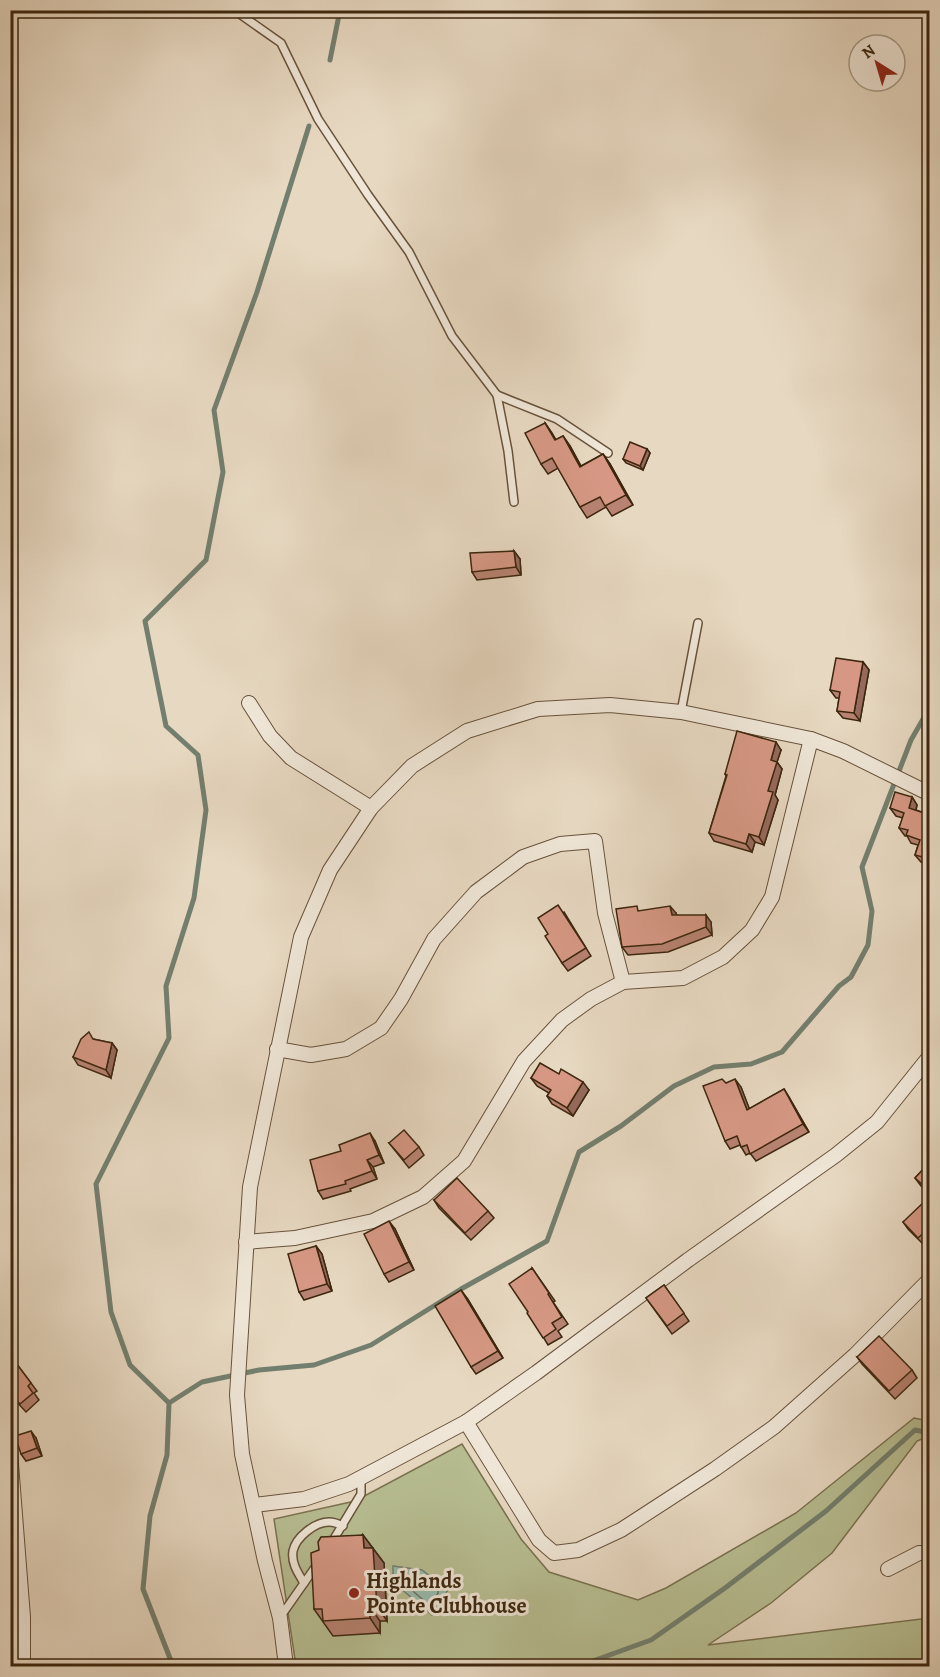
<svg xmlns="http://www.w3.org/2000/svg" width="940" height="1677" font-family="Alegreya,serif">
<style>
.green{fill:#b7be92;stroke:#7a7250;stroke-width:1.5}
.water{fill:#97bbae;stroke:#737f6e;stroke-width:1.5}
.lines{fill:none;stroke-linecap:round;stroke-linejoin:round}
.shore{stroke:#6a705e;stroke-width:1.5}
.stream{stroke:#737f6e;stroke-width:5}
.service-casing{stroke:#68523b;stroke-width:10}
.minor-casing{stroke:#68523b;stroke-width:16}
.service{stroke:#efe6d7;stroke-width:7}
.minor{stroke:#efe6d7;stroke-width:14}
.wall{fill:#b88372;stroke:#3d260e;stroke-width:1.5}
.shaded-wall{fill:#966a5c;stroke:#3d260e;stroke-width:1.5}
.building{fill:#d69884;stroke:#3d260e;stroke-width:1.5}
.poi-dot{fill:#8f2418;stroke:#efe6d7;stroke-width:2}
.labels{text-anchor:middle;stroke-width:6;stroke-linejoin:round;paint-order:stroke}
.poi-label{font-size:22px;font-weight:bold;fill:#3d260e;stroke:#efe6d7;text-anchor:start}
</style>
<rect width="100%" height="100%" fill="#e7d8c1"/>
<filter id="stains"><feTurbulence type="fractalNoise" baseFrequency=".00333" numOctaves="4"/><feColorMatrix values="0 0 0 0 .2 0 0 0 0 .09 0 0 0 0 .02 0 0 0 .5 -.17"/></filter>
<radialGradient id="worn" r=".72"><stop offset=".6" stop-color="#630" stop-opacity="0"/><stop offset="1" stop-color="#630" stop-opacity=".3"/></radialGradient>
<path class="green" d="M 914,1418 L 929,1421 L 929,1436 L 917,1441 L 832,1553 L 771,1603 L 708,1645 L 929,1618 L 929,1666 L 296,1666 L 274,1519 L 355,1501 L 462,1444 L 521,1539 L 549,1572 L 638,1600 L 666,1588 L 796,1513 Z"/>
<path class="water" d="M 393,1566 L 422,1570 L 448,1590 L 432,1615 L 393,1582 Z"/>
<g class="lines">
<path class="shore" d="M 402,1574 L 420,1576 L 438,1590 L 438,1593 L 432,1604 L 428,1604 L 400,1580 L 399,1576 Z"/>
<g class="stream">
<path d="M 330,60 L 340,10"/>
<path d="M 169,1403 L 202,1382 L 259,1370 L 314,1365 L 371,1345 L 461,1289 L 547,1241 L 579,1152 L 621,1126 L 674,1086 L 714,1067 L 751,1064 L 782,1052 L 839,986 L 851,977 L 868,945 L 872,911 L 862,867 L 911,740 L 930,707"/>
<path d="M 173,1666 L 143,1589 L 150,1516 L 167,1455 L 169,1403 L 130,1365 L 111,1312 L 96,1184 L 169,1038 L 166,986 L 194,898 L 206,810 L 198,755 L 166,726 L 145,621 L 206,560 L 223,472 L 214,410 L 257,292 L 309,126"/>
<path d="M 579,1666 L 651,1640 L 725,1588 L 826,1511 L 915,1430 L 930,1433"/>
</g>
<defs>
<g id="service">
<path d="M 234,10 L 281,43 L 318,119 L 368,195 L 409,252 L 452,336 L 497,395 L 508,451 L 514,502"/>
<path d="M 497,395 L 557,419 L 608,453"/>
<path d="M 681,712 L 698,623"/>
<path d="M 332,1542 L 361,1494 L 361,1478"/>
<path d="M 304,1583 C 298,1573 291,1563 293,1551 C 296,1537 315,1522 329,1522 C 334,1522 339,1524 343,1526"/>
<path d="M 281,1616 L 316,1566"/>
</g>
<g id="minor">
<path d="M 249,703 L 270,736 L 291,758 L 371,808"/>
<path d="M 277,1049 L 311,1055 L 346,1049 L 381,1028 L 401,999 L 434,939 L 476,892 L 523,857 L 560,844 L 595,841 L 605,913 L 623,982"/>
<path d="M 246,1242 L 295,1238 L 373,1221 L 423,1197 L 464,1161 L 524,1061 L 562,1020 L 591,999 L 623,982 L 683,978 L 723,957 L 752,930 L 772,897 L 811,739"/>
<path d="M 466,1422 L 539,1540 L 554,1553 L 578,1550 L 621,1530 L 715,1469 L 774,1427 L 855,1355 L 930,1279"/>
<path d="M 10,1451 L 23,1617 L 23,1666"/>
<path d="M 254,1505 L 304,1499 L 349,1484 L 466,1422 L 536,1373 L 688,1260 L 836,1155 L 877,1122 L 930,1056"/>
<path d="M 888,1569 L 919,1553 L 930,1553"/>
<path d="M 286,1666 L 280,1618 L 265,1561 L 242,1454 L 237,1395 L 250,1187 L 301,937 L 330,870 L 371,808 L 412,766 L 467,731 L 538,709 L 610,705 L 681,712 L 811,739 L 843,751 L 930,794"/>
</g>
</defs>
<use href="#service" class="service-casing"/>
<use href="#minor" class="minor-casing"/>
<use href="#service" class="service"/>
<use href="#minor" class="minor"/>
</g>
<g class="wall">
<path d="M 545,423 L 556,440 L 563,436 L 570,446 L 581,466 L 603,454 L 610,464 L 633,505 L 612,516 L 606,507 L 587,518 L 580,507 L 558,468 L 548,474 L 541,464 Z"/>
<path d="M 647,449 L 650,453 L 643,470 L 626,463 L 623,459 Z"/>
<path d="M 514,551 L 520,559 L 521,575 L 477,580 L 472,572 Z"/>
<path d="M 863,662 L 869,670 L 860,721 L 843,718 L 837,711 L 839,698 L 836,698 L 830,690 Z"/>
<path d="M 781,750 L 777,762 L 782,769 L 775,795 L 778,800 L 764,845 L 755,842 L 752,852 L 714,841 L 709,833 L 726,776 L 725,774 Z"/>
<path d="M 912,797 L 917,805 L 916,810 L 930,815 L 930,865 L 921,862 L 915,855 L 918,845 L 911,843 L 907,836 L 905,836 L 899,828 L 903,818 L 896,816 L 890,808 Z"/>
<path d="M 640,911 L 676,913 L 676,915 L 711,922 L 712,935 L 668,952 L 628,955 L 622,947 Z"/>
<path d="M 564,912 L 591,956 L 568,971 L 562,963 L 548,934 Z"/>
<path d="M 93,1039 L 112,1043 L 117,1050 L 111,1078 L 78,1065 L 73,1057 Z"/>
<path d="M 559,1074 L 589,1090 L 573,1116 L 552,1104 L 547,1096 L 549,1093 L 537,1086 L 531,1078 Z"/>
<path d="M 726,1083 L 741,1087 L 749,1109 L 784,1089 L 809,1132 L 756,1161 L 750,1153 L 746,1155 L 740,1145 L 730,1149 L 725,1141 Z"/>
<path d="M 375,1141 L 384,1163 L 373,1167 L 377,1179 L 350,1189 L 351,1191 L 323,1199 L 318,1191 Z"/>
<path d="M 389,1143 L 419,1147 L 424,1155 L 409,1168 Z"/>
<path d="M 930,1162 L 930,1194 L 921,1186 L 915,1178 Z"/>
<path d="M 434,1200 L 488,1211 L 494,1218 L 471,1240 L 439,1208 Z"/>
<path d="M 930,1206 L 930,1240 L 924,1245 L 908,1229 L 903,1222 Z"/>
<path d="M 395,1229 L 414,1270 L 389,1282 L 384,1274 Z"/>
<path d="M 316,1246 L 322,1254 L 332,1291 L 304,1300 L 299,1292 Z"/>
<path d="M 532,1268 L 555,1301 L 553,1302 L 568,1324 L 558,1331 L 562,1337 L 548,1345 L 528,1312 Z"/>
<path d="M 664,1285 L 689,1321 L 672,1334 L 646,1298 Z"/>
<path d="M 467,1298 L 503,1358 L 476,1374 L 471,1367 Z"/>
<path d="M 10,1355 L 37,1391 L 34,1393 L 39,1400 L 26,1412 L 15,1400 L 10,1403 Z"/>
<path d="M 857,1357 L 912,1370 L 917,1378 L 895,1399 L 862,1364 Z"/>
<path d="M 36,1438 L 42,1456 L 26,1461 L 21,1454 Z"/>
<path d="M 363,1535 L 384,1563 L 387,1621 L 380,1621 L 380,1633 L 333,1636 L 314,1609 L 319,1550 Z"/>
</g>
<g class="shaded-wall">
<path d="M 545,423 L 552,433 L 562,451 L 555,440 Z"/>
<path d="M 563,436 L 570,446 L 587,477 L 580,467 Z"/>
<path d="M 647,449 L 650,453 L 643,470 L 640,466 Z"/>
<path d="M 603,454 L 610,464 L 633,505 L 626,495 Z"/>
<path d="M 514,551 L 520,559 L 521,575 L 516,567 Z"/>
<path d="M 863,662 L 869,670 L 860,721 L 854,713 Z"/>
<path d="M 776,742 L 781,750 L 777,762 L 782,769 L 775,795 L 778,800 L 764,845 L 759,837 L 768,791 L 771,760 Z"/>
<path d="M 912,797 L 917,805 L 914,816 L 909,808 Z"/>
<path d="M 749,834 L 755,842 L 752,852 L 746,844 Z"/>
<path d="M 670,906 L 676,913 L 678,923 L 672,915 Z"/>
<path d="M 706,915 L 711,922 L 712,935 L 706,927 Z"/>
<path d="M 112,1043 L 117,1050 L 111,1078 L 106,1070 Z"/>
<path d="M 735,1079 L 741,1087 L 753,1118 L 747,1110 Z"/>
<path d="M 583,1082 L 589,1090 L 573,1116 L 567,1108 Z"/>
<path d="M 784,1089 L 789,1097 L 809,1132 L 803,1124 Z"/>
<path d="M 370,1133 L 375,1141 L 384,1163 L 379,1155 Z"/>
<path d="M 367,1160 L 373,1167 L 377,1179 L 372,1171 Z"/>
<path d="M 389,1221 L 395,1229 L 414,1270 L 409,1262 Z"/>
<path d="M 316,1246 L 322,1254 L 332,1291 L 327,1284 Z"/>
<path d="M 461,1290 L 467,1298 L 503,1358 L 498,1351 Z"/>
<path d="M 31,1431 L 36,1438 L 42,1456 L 37,1448 Z"/>
<path d="M 363,1535 L 384,1563 L 387,1621 L 377,1606 L 364,1548 Z"/>
<path d="M 369,1606 L 380,1621 L 380,1633 L 370,1618 Z"/>
</g>
<g class="building">
<path d="M 545,423 L 555,440 L 563,436 L 580,467 L 603,454 L 626,495 L 605,506 L 600,497 L 580,507 L 552,458 L 541,464 L 525,433 Z"/>
<path d="M 630,442 L 647,449 L 640,466 L 623,459 Z"/>
<path d="M 514,551 L 516,567 L 472,572 L 470,553 Z"/>
<path d="M 836,658 L 863,662 L 854,713 L 837,711 L 840,692 L 830,690 Z"/>
<path d="M 737,731 L 776,742 L 771,760 L 777,762 L 768,791 L 773,792 L 759,837 L 749,834 L 746,844 L 709,833 L 727,775 L 725,774 Z"/>
<path d="M 895,792 L 912,797 L 909,808 L 930,815 L 930,859 L 915,855 L 920,840 L 906,835 L 908,830 L 899,828 L 904,813 L 890,808 Z"/>
<path d="M 558,905 L 586,948 L 562,963 L 545,936 L 548,934 L 538,918 Z"/>
<path d="M 637,906 L 638,911 L 670,906 L 672,915 L 706,915 L 706,927 L 662,944 L 622,947 L 616,909 Z"/>
<path d="M 89,1032 L 93,1039 L 112,1043 L 106,1070 L 73,1057 L 81,1039 Z"/>
<path d="M 540,1063 L 559,1074 L 561,1069 L 583,1082 L 567,1108 L 547,1096 L 551,1090 L 531,1078 Z"/>
<path d="M 722,1079 L 726,1083 L 735,1079 L 747,1110 L 784,1089 L 803,1124 L 750,1154 L 747,1145 L 741,1147 L 737,1136 L 725,1141 L 703,1086 Z"/>
<path d="M 404,1130 L 419,1147 L 404,1160 L 389,1143 Z"/>
<path d="M 370,1133 L 379,1155 L 367,1160 L 372,1171 L 345,1181 L 346,1184 L 318,1191 L 310,1160 L 341,1151 L 339,1145 Z"/>
<path d="M 930,1162 L 930,1191 L 915,1178 Z"/>
<path d="M 457,1178 L 488,1211 L 465,1233 L 434,1200 Z"/>
<path d="M 925,1201 L 930,1206 L 930,1227 L 918,1238 L 903,1222 Z"/>
<path d="M 389,1221 L 409,1262 L 384,1274 L 364,1234 Z"/>
<path d="M 316,1246 L 327,1284 L 299,1292 L 288,1254 Z"/>
<path d="M 532,1268 L 549,1293 L 548,1294 L 562,1317 L 552,1323 L 556,1329 L 543,1338 L 527,1313 L 528,1312 L 509,1284 Z"/>
<path d="M 664,1285 L 684,1313 L 667,1326 L 646,1298 Z"/>
<path d="M 461,1290 L 498,1351 L 471,1367 L 435,1306 Z"/>
<path d="M 879,1336 L 912,1370 L 889,1391 L 857,1357 Z"/>
<path d="M 10,1355 L 31,1383 L 28,1386 L 33,1393 L 20,1404 L 10,1393 Z"/>
<path d="M 31,1431 L 37,1448 L 21,1454 L 15,1436 Z"/>
<path d="M 363,1535 L 364,1548 L 373,1548 L 377,1606 L 369,1606 L 370,1618 L 323,1621 L 322,1609 L 314,1609 L 311,1553 L 319,1550 L 318,1542 L 321,1537 Z"/>
</g>
<circle class="poi-dot" cx="354" cy="1593" r="6"/>
<g class="labels">
<g class="poi-label">
<text x="366" y="1588">Highlands<tspan x="366" dy="25">Pointe Clubhouse</tspan></text>
</g>
</g>
<rect width="940" height="1677" fill="none" stroke="#e7d8c1" stroke-width="36"/>
<rect x="12" y="12" width="916" height="1653" fill="none" stroke="#3d260e" stroke-width="3"/>
<rect x="18" y="18" width="904" height="1641" fill="none" stroke="#3d260e" stroke-width="1.5"/>
<g transform="translate(877 63) rotate(323)"><circle r="28" fill="#efe6d7" stroke="#a89987" stroke-width="1.5"/>
<path d="M0-4.5L10 22L0 15L-10 22Z" fill="#8f2418"/>
<text y="-9" font-size="16" font-weight="bold" text-anchor="middle" fill="#3d260e">N</text>
</g>
<rect width="100%" height="100%" filter="url(#stains)"/>
<rect width="100%" height="100%" fill="url(#worn)"/>
</svg>
